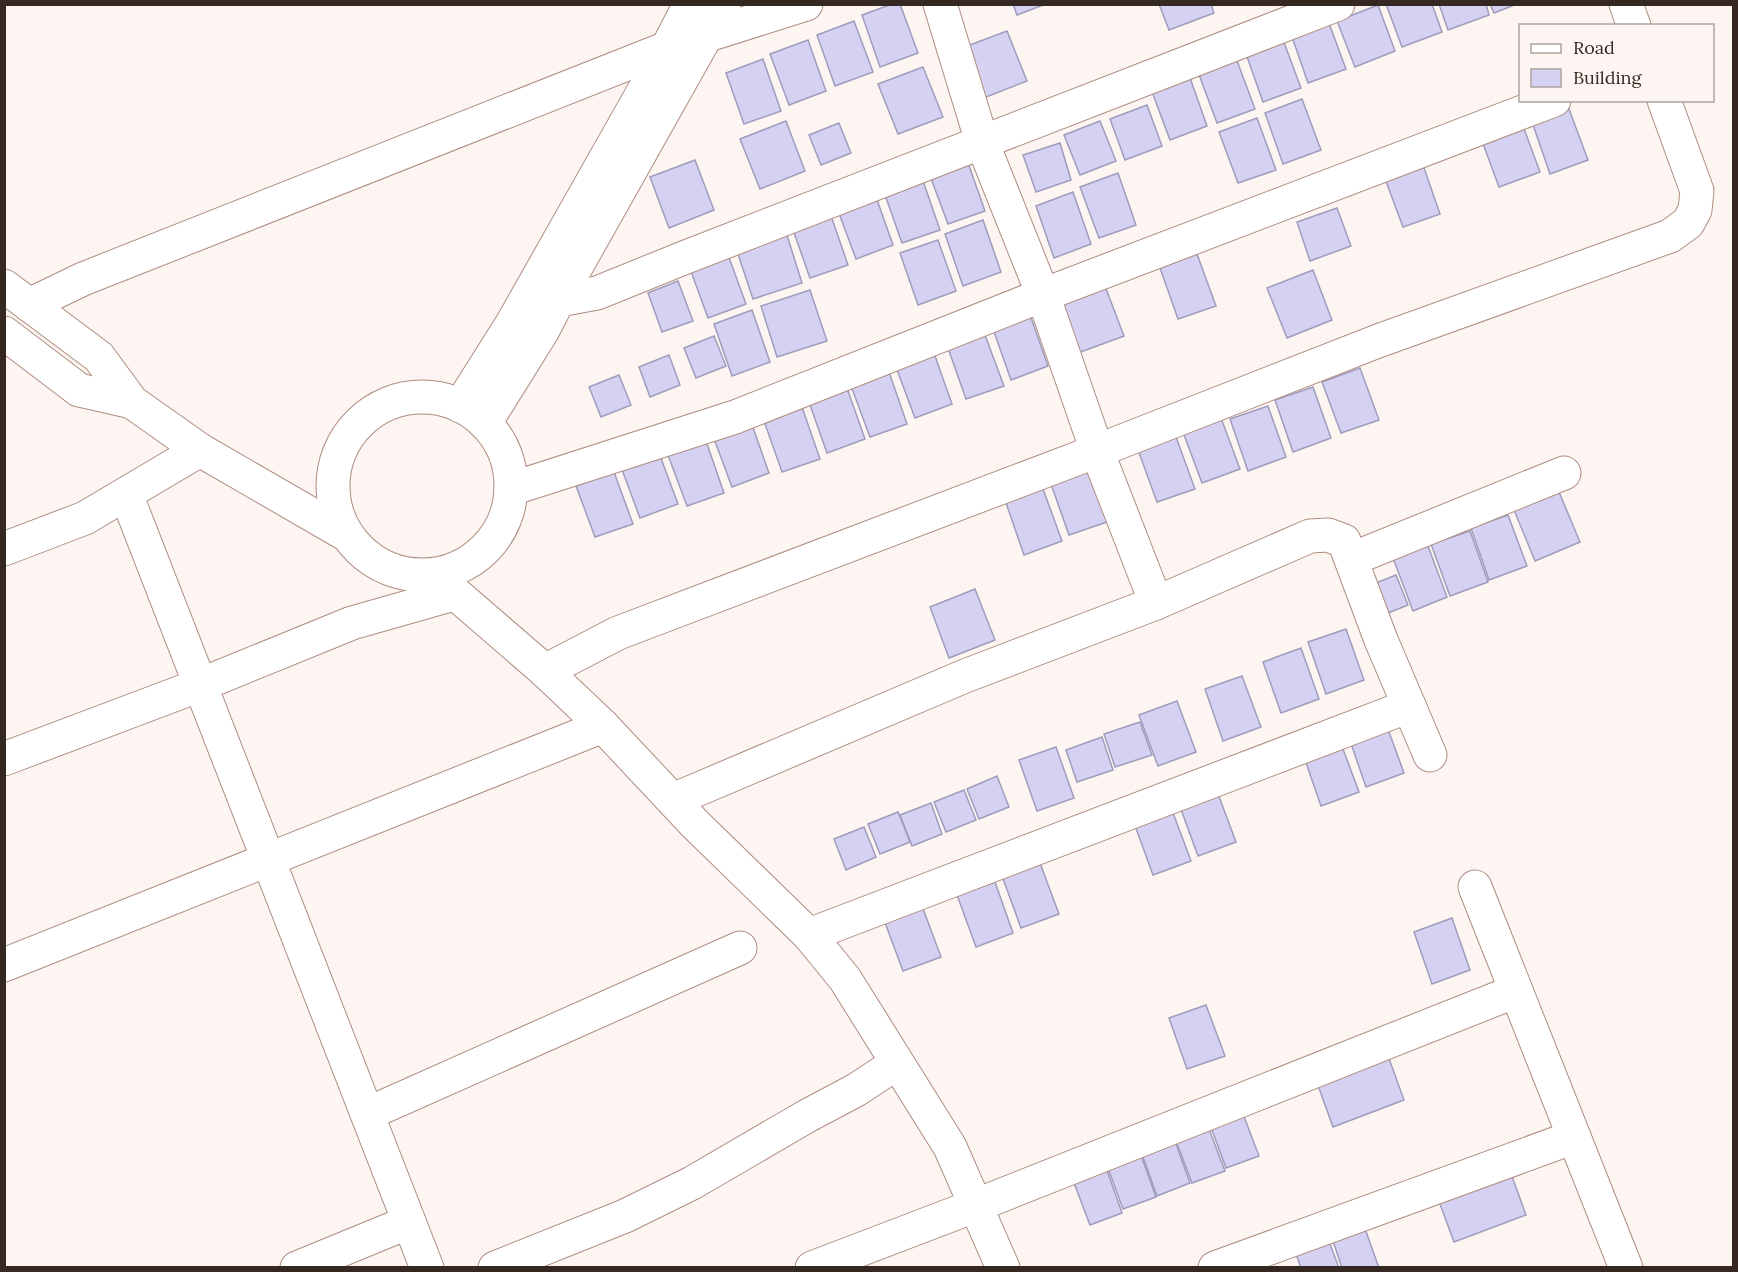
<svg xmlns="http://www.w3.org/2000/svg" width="1738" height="1272" font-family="Lora,serif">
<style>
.building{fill:#d4d1f2;stroke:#9f9cbc;stroke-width:1.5}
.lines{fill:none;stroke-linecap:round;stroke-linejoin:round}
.minor-casing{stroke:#af8d7f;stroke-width:35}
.minor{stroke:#fff;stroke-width:33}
</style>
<rect width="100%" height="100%" fill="#fdf5f2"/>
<g class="building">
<path d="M 892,4 L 900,4 L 918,53 L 880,67 L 862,15 Z"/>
<path d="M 1013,4 L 1046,4 L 1017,15 Z"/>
<path d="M 1159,4 L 1211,4 L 1214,13 L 1169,30 Z"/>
<path d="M 1386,4 L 1432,4 L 1442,32 L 1402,47 Z"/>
<path d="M 1439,4 L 1486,4 L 1489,15 L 1448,30 Z"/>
<path d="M 1490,4 L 1517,4 L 1494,13 Z"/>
<path d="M 1378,5 L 1395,51 L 1355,67 L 1337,21 Z"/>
<path d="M 1327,18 L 1346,69 L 1308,83 L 1290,31 Z"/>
<path d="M 854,21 L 873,72 L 835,86 L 817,35 Z"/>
<path d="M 1007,31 L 1027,81 L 981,99 L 962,48 Z"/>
<path d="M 1282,37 L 1301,88 L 1263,102 L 1245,51 Z"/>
<path d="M 808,40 L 826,91 L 789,105 L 770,54 Z"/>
<path d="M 1236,58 L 1255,109 L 1217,123 L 1198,72 Z"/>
<path d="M 763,59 L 781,111 L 744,124 L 726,73 Z"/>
<path d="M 923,67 L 943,117 L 898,134 L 878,84 Z"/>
<path d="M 1189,75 L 1207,126 L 1170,140 L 1151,89 Z"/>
<path d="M 1302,99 L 1321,150 L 1283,164 L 1265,113 Z"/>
<path d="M 1147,105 L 1162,146 L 1125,160 L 1110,119 Z"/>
<path d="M 1569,109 L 1588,160 L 1550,174 L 1532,122 Z"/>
<path d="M 1257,118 L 1276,170 L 1238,183 L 1219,132 Z"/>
<path d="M 786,121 L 805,171 L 760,189 L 740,139 Z"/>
<path d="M 1100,121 L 1116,161 L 1080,175 L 1064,135 Z"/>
<path d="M 839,123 L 851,153 L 821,165 L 809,135 Z"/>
<path d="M 1523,126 L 1540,172 L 1499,187 L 1482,141 Z"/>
<path d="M 1060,143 L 1071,180 L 1036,192 L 1023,155 Z"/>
<path d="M 695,160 L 714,210 L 669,228 L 650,177 Z"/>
<path d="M 967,160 L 985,211 L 948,224 L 929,173 Z"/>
<path d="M 1422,162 L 1440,214 L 1403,227 L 1384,176 Z"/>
<path d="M 1118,173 L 1136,225 L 1099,238 L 1080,187 Z"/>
<path d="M 922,178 L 940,230 L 902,243 L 884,192 Z"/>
<path d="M 1073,192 L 1091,244 L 1054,258 L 1036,206 Z"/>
<path d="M 875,194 L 893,245 L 856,259 L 837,208 Z"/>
<path d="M 1337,208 L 1351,246 L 1310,261 L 1297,222 Z"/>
<path d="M 830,213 L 848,265 L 810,278 L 792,227 Z"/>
<path d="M 983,220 L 1001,272 L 963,286 L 945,234 Z"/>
<path d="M 786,232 L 802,283 L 753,299 L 736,248 Z"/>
<path d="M 938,240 L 956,291 L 918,305 L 900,253 Z"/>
<path d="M 727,252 L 746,304 L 708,318 L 689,266 Z"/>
<path d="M 1197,254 L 1216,306 L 1178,319 L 1160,268 Z"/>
<path d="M 1313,270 L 1332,320 L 1287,338 L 1267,288 Z"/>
<path d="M 678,281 L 693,321 L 662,332 L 648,293 Z"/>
<path d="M 1105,286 L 1124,336 L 1078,353 L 1059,303 Z"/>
<path d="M 810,290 L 827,341 L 777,357 L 761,306 Z"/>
<path d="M 752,310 L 770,362 L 732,376 L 714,324 Z"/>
<path d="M 1030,315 L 1048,366 L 1011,380 L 993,329 Z"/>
<path d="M 985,335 L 1004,386 L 966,399 L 948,348 Z"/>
<path d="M 714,336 L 726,366 L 696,378 L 684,348 Z"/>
<path d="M 934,353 L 952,404 L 915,418 L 896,367 Z"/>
<path d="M 669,355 L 680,385 L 650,397 L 639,367 Z"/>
<path d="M 1360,368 L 1379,420 L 1341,433 L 1322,382 Z"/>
<path d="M 889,372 L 907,424 L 870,437 L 851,386 Z"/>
<path d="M 619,375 L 631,405 L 601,417 L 589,387 Z"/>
<path d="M 1313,387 L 1331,438 L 1293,452 L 1275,400 Z"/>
<path d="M 847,388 L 865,439 L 827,453 L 809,402 Z"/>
<path d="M 1268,406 L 1286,457 L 1248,471 L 1230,419 Z"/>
<path d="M 802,407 L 820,459 L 782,472 L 764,421 Z"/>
<path d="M 1221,418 L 1240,469 L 1202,483 L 1183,432 Z"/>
<path d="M 751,422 L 769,473 L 732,487 L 713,436 Z"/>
<path d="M 1176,437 L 1195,489 L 1157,502 L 1138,450 Z"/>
<path d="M 706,441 L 724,493 L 687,506 L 668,455 Z"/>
<path d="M 659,453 L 678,504 L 640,518 L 621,467 Z"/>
<path d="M 1088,471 L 1107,522 L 1069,535 L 1051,484 Z"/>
<path d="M 614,472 L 633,524 L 595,537 L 576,486 Z"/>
<path d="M 1043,489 L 1062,541 L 1024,555 L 1006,503 Z"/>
<path d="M 1559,492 L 1580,542 L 1535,561 L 1514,510 Z"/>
<path d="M 1508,515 L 1527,566 L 1489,580 L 1471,528 Z"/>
<path d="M 1470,531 L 1488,582 L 1450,596 L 1431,544 Z"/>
<path d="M 1428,546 L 1447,597 L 1413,611 L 1393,558 Z"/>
<path d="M 1396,575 L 1408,605 L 1378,617 L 1366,587 Z"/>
<path d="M 975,589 L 995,640 L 949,658 L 930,607 Z"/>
<path d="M 1346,629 L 1364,680 L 1326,694 L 1308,642 Z"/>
<path d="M 1301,648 L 1319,699 L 1281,713 L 1263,662 Z"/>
<path d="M 1242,676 L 1261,727 L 1223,741 L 1205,689 Z"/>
<path d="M 1177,701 L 1196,752 L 1158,766 L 1139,715 Z"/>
<path d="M 1385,721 L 1404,773 L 1366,787 L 1348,735 Z"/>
<path d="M 1140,722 L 1152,755 L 1115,767 L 1104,734 Z"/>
<path d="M 1102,737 L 1113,770 L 1077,782 L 1066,750 Z"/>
<path d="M 1340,741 L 1359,792 L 1321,806 L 1303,754 Z"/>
<path d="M 1056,747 L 1074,798 L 1037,811 L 1019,760 Z"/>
<path d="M 997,776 L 1009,807 L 979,819 L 967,789 Z"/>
<path d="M 964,790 L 976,820 L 946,832 L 934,802 Z"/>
<path d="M 1217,791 L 1236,842 L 1198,856 L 1179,804 Z"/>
<path d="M 931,803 L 942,834 L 912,846 L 900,815 Z"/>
<path d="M 1172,810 L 1191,861 L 1153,875 L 1134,823 Z"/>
<path d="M 898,812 L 910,842 L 880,854 L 868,824 Z"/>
<path d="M 864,827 L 876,857 L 846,870 L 834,839 Z"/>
<path d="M 1040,863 L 1059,914 L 1021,928 L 1002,876 Z"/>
<path d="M 995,882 L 1013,933 L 976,947 L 957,895 Z"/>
<path d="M 922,906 L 941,957 L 903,971 L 884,920 Z"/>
<path d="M 1452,918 L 1470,970 L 1432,984 L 1414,932 Z"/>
<path d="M 1206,1005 L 1225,1056 L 1187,1069 L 1169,1018 Z"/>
<path d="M 1387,1053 L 1404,1100 L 1333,1127 L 1316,1080 Z"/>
<path d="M 1240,1106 L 1259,1156 L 1226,1168 L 1208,1119 Z"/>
<path d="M 1206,1121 L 1225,1171 L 1192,1183 L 1173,1133 Z"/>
<path d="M 1172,1133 L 1190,1183 L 1157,1196 L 1139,1146 Z"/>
<path d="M 1138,1147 L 1156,1197 L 1123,1209 L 1105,1160 Z"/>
<path d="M 1104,1162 L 1122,1213 L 1090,1225 L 1071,1175 Z"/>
<path d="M 1509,1168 L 1526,1215 L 1454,1242 L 1437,1196 Z"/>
<path d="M 1363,1223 L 1379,1268 L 1342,1268 L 1331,1235 Z"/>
<path d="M 1327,1236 L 1339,1268 L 1301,1268 L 1294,1248 Z"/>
</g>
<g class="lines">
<defs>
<g id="minor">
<path d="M 940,4 L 982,142 L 1043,295 L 1097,451 L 1156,603"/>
<path d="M 1626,4 L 1634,26"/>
<path d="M 4,286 L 99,357 L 132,402 L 200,450 L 347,535"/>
<path d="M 559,300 L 597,293 L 686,257 L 1338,4"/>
<path d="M 29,305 L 83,279 L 667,48 L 806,4"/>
<path d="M 4,333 L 79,390 L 132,402"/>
<circle cx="422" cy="486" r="89"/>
<path d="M 460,406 L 513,322 L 659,64 L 690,4"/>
<path d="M 485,423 L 543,330 L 566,285 L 724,4"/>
<path d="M 511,489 L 735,417 L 1043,295 L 1554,100"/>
<path d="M 126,494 L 427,1268"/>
<path d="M 4,549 L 85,518 L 200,450"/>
<path d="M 1352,559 L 1564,473"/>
<path d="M 434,575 L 545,671 L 603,726 L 695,824 L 809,935 L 845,979 L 950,1147 L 1003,1268"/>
<path d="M 545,671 L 618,633 L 1097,451 L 1378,341 L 1670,236 L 1688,223 L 1695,210 L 1697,191 L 1664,100"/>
<path d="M 4,759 L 200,685 L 352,623 L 454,594"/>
<path d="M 673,800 L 965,676 L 1156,603 L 1310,536 L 1328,535 L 1344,541 L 1381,640 L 1430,755"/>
<path d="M 1475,887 L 1626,1268"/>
<path d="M 809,935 L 1409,706"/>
<path d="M 4,965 L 603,726"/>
<path d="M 367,1114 L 740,948"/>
<path d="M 297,1268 L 409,1222"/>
<path d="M 495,1268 L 625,1216 L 692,1183 L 807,1116 L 856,1090 L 897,1063"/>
<path d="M 812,1268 L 977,1205 L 1516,991"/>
<path d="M 1215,1268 L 1574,1137"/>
</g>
</defs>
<use href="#minor" class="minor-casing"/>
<use href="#minor" class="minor"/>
</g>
<rect width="1738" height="1272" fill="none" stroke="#352822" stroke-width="12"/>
<rect x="1519" y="24" width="195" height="78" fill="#fdf5f2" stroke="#ada39f" stroke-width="1.5"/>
<rect x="1531" y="44" width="30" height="9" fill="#ffffff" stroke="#ada39f" stroke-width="1.5"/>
<text x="1573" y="54" font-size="18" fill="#352822">Road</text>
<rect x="1531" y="69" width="30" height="18" fill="#d4d1f2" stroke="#ada39f" stroke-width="1.5"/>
<text x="1573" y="84" font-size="18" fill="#352822">Building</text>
</svg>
